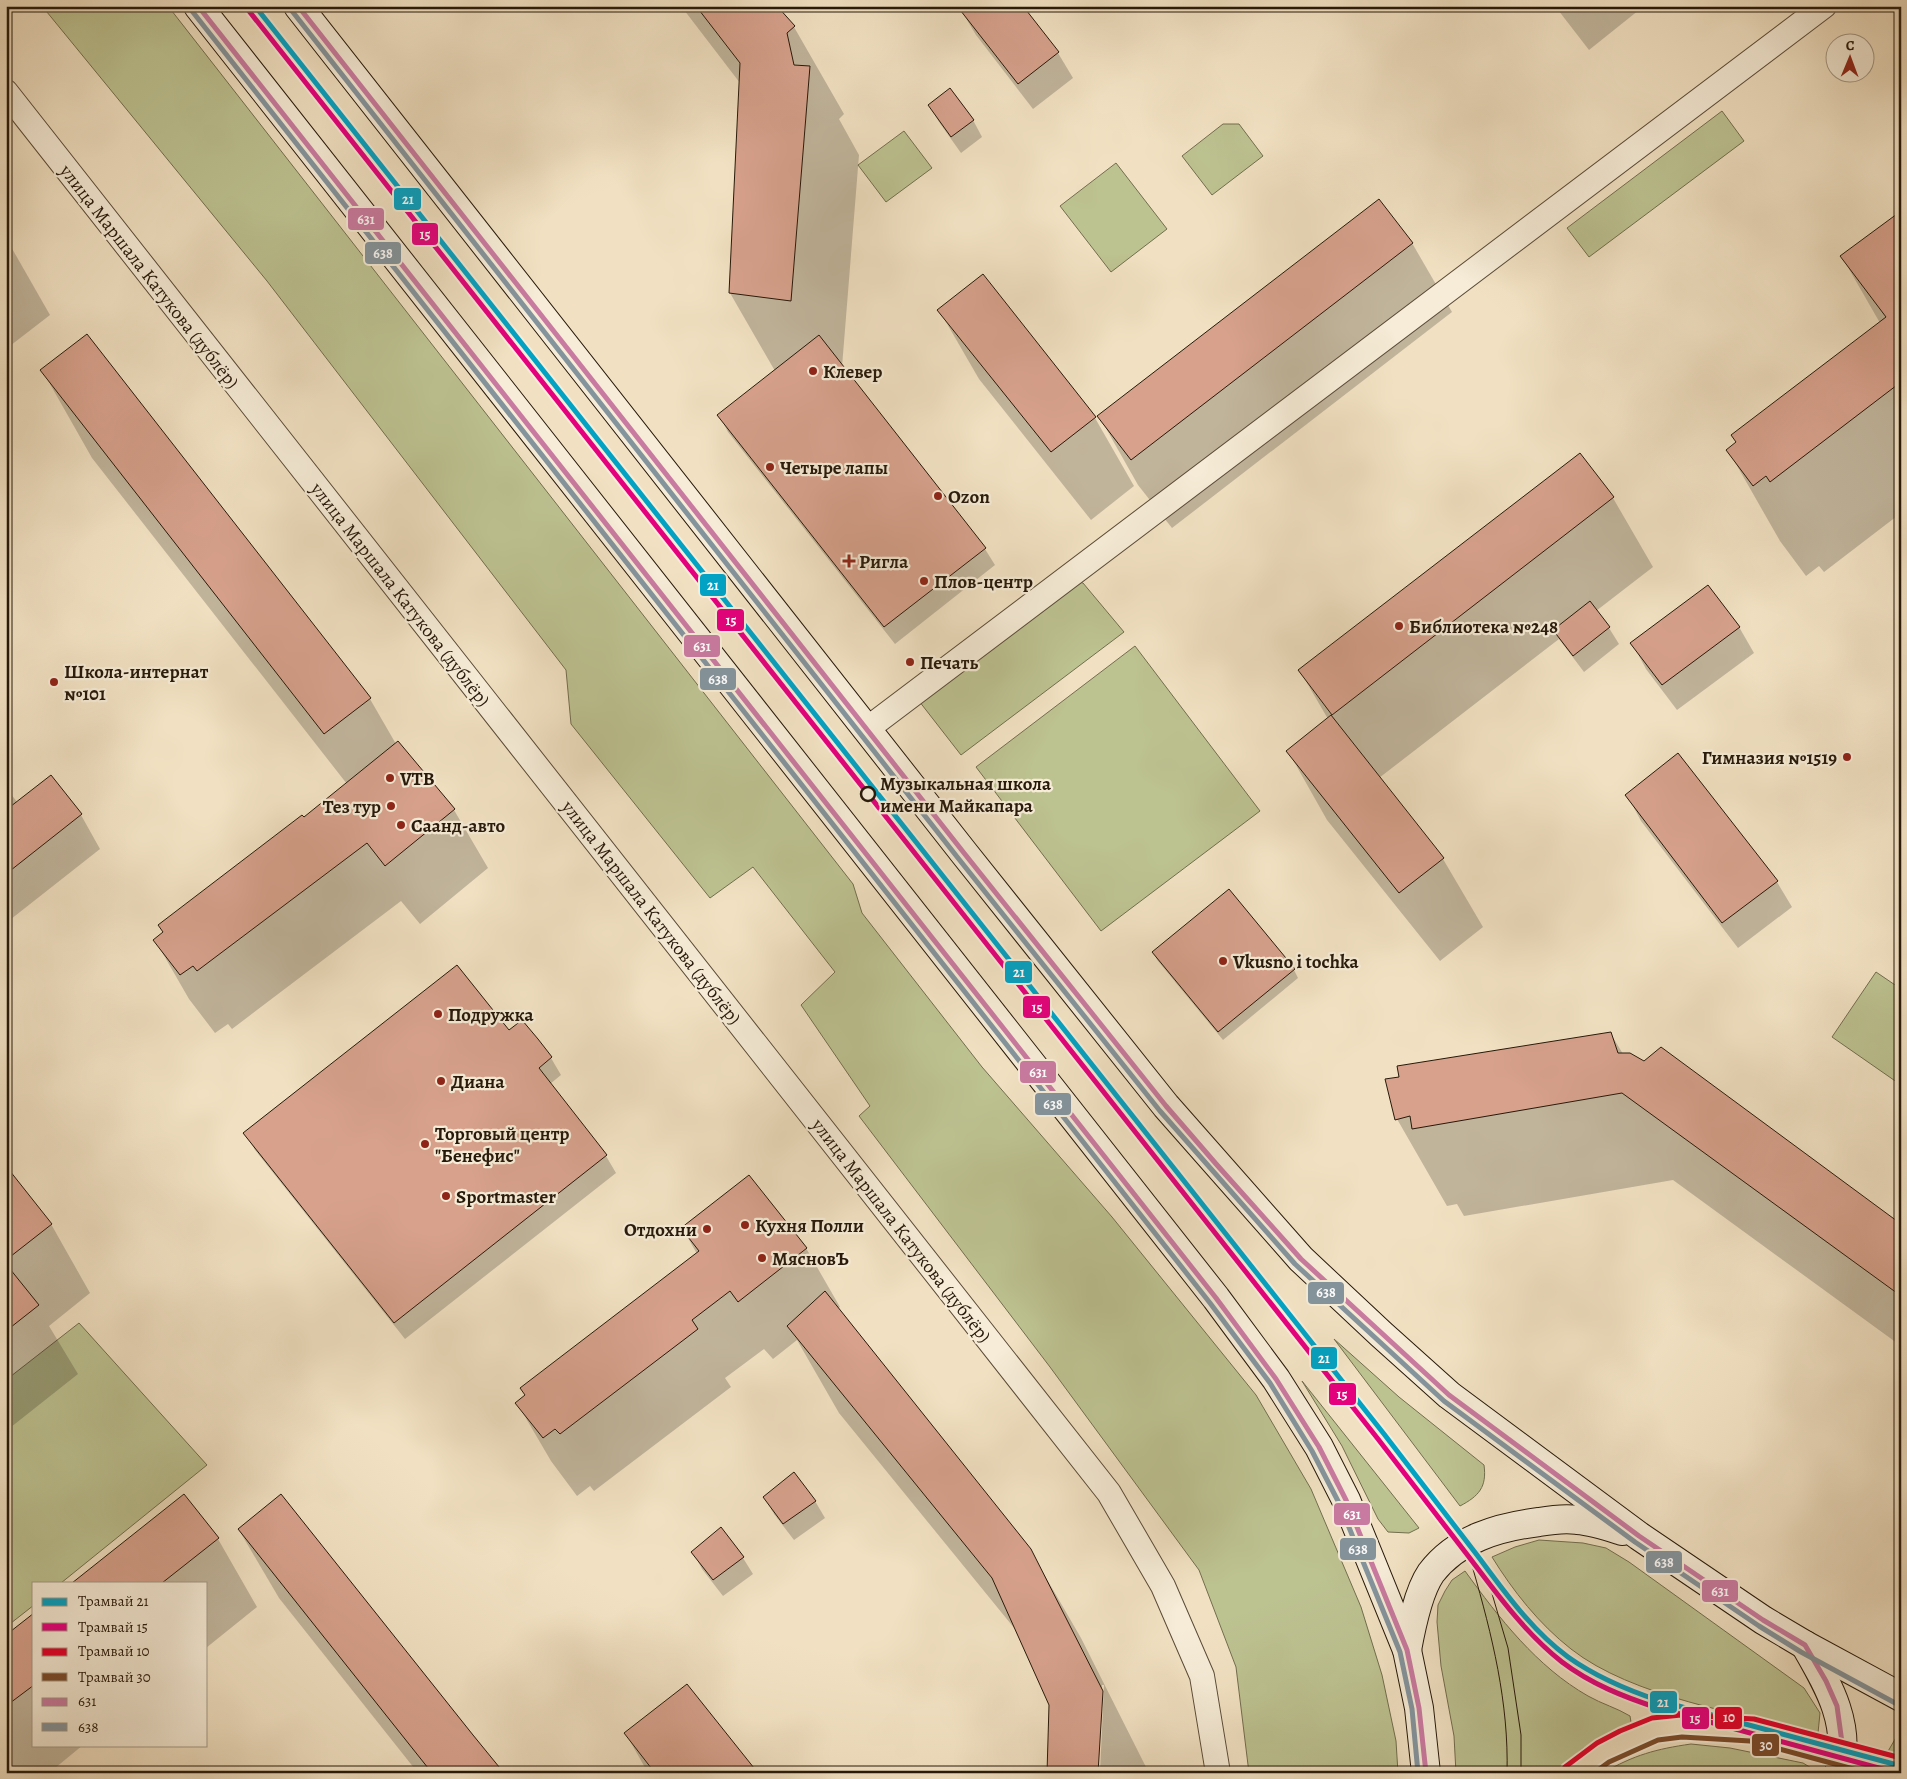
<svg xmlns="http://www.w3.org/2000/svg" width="1907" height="1779" font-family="Alegreya,serif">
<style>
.green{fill:#bdc291;stroke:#726e4e}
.shadow{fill:#0003}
.building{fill:#d7a18c;stroke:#27190a}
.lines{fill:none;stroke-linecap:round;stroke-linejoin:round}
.minor-casing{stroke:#5a4b38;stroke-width:26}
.secondary-casing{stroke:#27190a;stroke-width:30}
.minor{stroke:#f6ecd7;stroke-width:24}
.secondary{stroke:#f6ecd7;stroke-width:28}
.tram{stroke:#27190a;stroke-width:1}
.bus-1-casing{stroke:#f6ecd7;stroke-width:9}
.bus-2-casing{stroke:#f6ecd7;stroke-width:9}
.bus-1{stroke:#c97aa0;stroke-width:5}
.bus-2{stroke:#84949d;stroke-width:5}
.tram-1-casing{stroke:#f6ecd7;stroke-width:9}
.tram-2-casing{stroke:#f6ecd7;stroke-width:9}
.tram-3-casing{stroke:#f6ecd7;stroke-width:9}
.tram-4-casing{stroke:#f6ecd7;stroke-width:9}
.tram-1{stroke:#02a2c4;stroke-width:5}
.tram-2{stroke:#e5007d;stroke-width:5}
.tram-3{stroke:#e4002b;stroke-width:5}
.tram-4{stroke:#7a4b2a;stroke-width:5}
.poi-dot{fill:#8f2418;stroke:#f6ecd7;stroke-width:2}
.stop-dot{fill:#f6ecd7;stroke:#27190a;stroke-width:2.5}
.labels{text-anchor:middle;stroke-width:4.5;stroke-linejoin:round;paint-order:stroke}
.street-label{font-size:19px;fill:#27190a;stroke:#f6ecd7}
.poi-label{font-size:19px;font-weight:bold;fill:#27190a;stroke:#f6ecd7;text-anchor:start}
.stop-label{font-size:19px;font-weight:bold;fill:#27190a;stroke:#f6ecd7;text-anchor:start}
.line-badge{stroke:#f6ecd7;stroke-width:2}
.badge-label{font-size:14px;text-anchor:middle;font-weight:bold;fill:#fff}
</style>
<rect width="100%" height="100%" fill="#f1e1c2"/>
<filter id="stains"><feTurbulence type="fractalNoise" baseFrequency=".004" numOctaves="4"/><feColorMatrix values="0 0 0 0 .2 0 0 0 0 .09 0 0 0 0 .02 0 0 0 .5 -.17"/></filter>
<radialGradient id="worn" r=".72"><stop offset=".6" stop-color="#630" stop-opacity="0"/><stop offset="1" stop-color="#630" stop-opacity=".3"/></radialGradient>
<g class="green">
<path d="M 42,6 L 168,6 L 853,884 L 862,913 L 982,1067 L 1112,1217 L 1256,1395 L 1311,1489 L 1361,1607 L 1382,1675 L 1396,1741 L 1398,1773 L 1249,1773 L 1236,1667 L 1199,1570 L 1050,1367 L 859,1116 L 870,1106 L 801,1005 L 835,972 L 753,867 L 710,898 L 571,724 L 566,670 L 267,281 Z"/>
<path d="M 1722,111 L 1744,141 L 1589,257 L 1567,228 Z"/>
<path d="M 1223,124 L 1239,124 L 1263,156 L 1212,195 L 1182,156 Z"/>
<path d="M 904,131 L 932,168 L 886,202 L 858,165 Z"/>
<path d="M 1116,163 L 1167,229 L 1111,272 L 1060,206 Z"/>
<path d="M 1075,581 L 1083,583 L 1124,632 L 961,755 L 919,701 Z"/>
<path d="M 1135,646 L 1260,811 L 1101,931 L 976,767 Z"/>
<path d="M 1876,972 L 1901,989 L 1901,1085 L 1832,1037 Z"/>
<path d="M 79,1323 L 207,1465 L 61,1583 L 34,1583 L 34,1605 L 6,1627 L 6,1380 Z"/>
<path d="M 1334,1339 L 1399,1397 L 1484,1465 C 1487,1487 1479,1496 1460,1506 Z"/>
<path d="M 1302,1381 L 1419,1528 L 1409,1533 L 1388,1532 L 1378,1519 L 1342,1446 Z"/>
<path d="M 1539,1540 L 1583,1543 L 1606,1548 L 1629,1562 L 1804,1688 L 1820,1713 L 1818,1733 C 1742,1714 1632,1697 1571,1649 C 1539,1624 1513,1591 1492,1557 L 1515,1547 Z"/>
<path d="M 1465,1571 C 1499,1618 1537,1667 1588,1696 C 1602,1704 1617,1708 1630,1716 L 1631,1722 L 1582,1749 L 1555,1773 L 1456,1773 L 1454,1736 L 1441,1666 L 1437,1622 L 1438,1605 L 1445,1591 L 1452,1580 Z"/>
<path d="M 1901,1729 L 1901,1757 L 1887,1753 Z"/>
<path d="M 1691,1744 L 1730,1748 L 1803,1763 L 1818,1772 L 1603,1773 C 1634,1755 1656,1749 1691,1744 Z"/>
</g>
<g class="shadow">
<path d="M 681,6 L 776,6 L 794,27 L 844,114 L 839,119 L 859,155 L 842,367 L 985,549 L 995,565 L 895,644 L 728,432 L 719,415 L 775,371 L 730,293 L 740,83 Z"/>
<path d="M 1022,6 L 1058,53 L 1073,78 L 1033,109 L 976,35 L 961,10 Z"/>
<path d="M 1555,6 L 1644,6 L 1589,50 Z"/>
<path d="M 929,105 L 973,120 L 982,137 L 961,153 L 939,122 Z"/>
<path d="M 1901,221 L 1901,513 L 1824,572 L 1819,566 L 1806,576 L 1780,541 L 1728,450 L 1880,323 L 1842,257 Z"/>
<path d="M 6,238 L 50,315 L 6,349 Z"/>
<path d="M 1412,243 L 1452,312 L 1172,528 L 1138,485 L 1099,416 Z"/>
<path d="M 939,310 L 1095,418 L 1134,486 L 1091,520 L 979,379 Z"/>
<path d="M 42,370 L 370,699 L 396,744 L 454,810 L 488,868 L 420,924 L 401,901 L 232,1029 L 228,1024 L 215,1033 L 189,999 L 155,940 L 347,784 L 92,458 Z"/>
<path d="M 1580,455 L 1613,498 L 1653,567 L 1596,611 L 1609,628 L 1619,644 L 1584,672 L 1559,639 L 1379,778 L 1443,859 L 1483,927 L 1440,961 L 1327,820 L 1288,751 L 1328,719 L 1300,671 Z"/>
<path d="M 1739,627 L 1754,653 L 1677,710 L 1646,669 L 1632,643 Z"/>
<path d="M 6,788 L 18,803 L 81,815 L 100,849 L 6,923 Z"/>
<path d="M 1627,795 L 1777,882 L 1792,907 L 1738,948 L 1641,821 Z"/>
<path d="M 1228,891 L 1294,970 L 1298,978 L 1223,1040 L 1158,961 L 1153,953 Z"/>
<path d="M 522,1021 L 551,1058 L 561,1075 L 550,1084 L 606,1156 L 616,1173 L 405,1339 L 255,1150 L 245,1133 L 509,1032 Z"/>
<path d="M 1611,1034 L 1623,1054 L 1901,1226 L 1901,1346 L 1673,1180 L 1464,1216 L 1457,1204 L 1447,1206 L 1397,1119 Z"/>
<path d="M 6,1168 L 51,1224 L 90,1293 L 49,1326 L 78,1374 L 6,1431 Z"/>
<path d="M 683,1229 L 806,1248 L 840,1307 L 838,1308 L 1030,1550 L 1081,1638 L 1149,1773 L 1100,1773 L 1104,1685 L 1102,1685 L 1097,1773 L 1050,1705 L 1019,1634 L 839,1413 L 797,1340 L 773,1359 L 764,1349 L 725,1378 L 731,1387 L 594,1491 L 590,1486 L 577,1496 L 551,1461 L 517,1403 L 697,1254 Z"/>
<path d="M 764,1497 L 815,1501 L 825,1518 L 794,1540 L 774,1514 Z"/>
<path d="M 239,1530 L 502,1773 L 418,1773 L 279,1598 Z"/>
<path d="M 218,1539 L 257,1607 L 206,1648 L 206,1583 L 74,1583 Z"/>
<path d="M 693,1552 L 743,1558 L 753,1574 L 723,1596 L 702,1569 Z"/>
<path d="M 34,1615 L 34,1745 L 83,1745 L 49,1773 L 6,1773 L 6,1637 Z"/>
<path d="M 626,1734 L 756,1773 L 648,1773 Z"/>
</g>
<g class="building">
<path d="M 696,6 L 777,6 L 795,26 L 787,33 L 794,65 L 810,66 L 791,301 L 729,293 L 740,63 Z"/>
<path d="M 957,6 L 1023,6 L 1059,52 L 1018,84 Z"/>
<path d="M 950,88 L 974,120 L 951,137 L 928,105 Z"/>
<path d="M 1379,199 L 1413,243 L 1131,460 L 1097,416 Z"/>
<path d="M 1901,211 L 1901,382 L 1770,482 L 1766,476 L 1753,486 L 1726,450 L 1736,442 L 1731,435 L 1886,317 L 1840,256 Z"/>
<path d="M 983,274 L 1096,417 L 1051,452 L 937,310 Z"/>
<path d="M 87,334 L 371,698 L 324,734 L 40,370 Z"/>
<path d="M 819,335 L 986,548 L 884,627 L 717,415 Z"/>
<path d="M 1580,453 L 1614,497 L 1332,715 L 1298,670 Z"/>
<path d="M 1708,585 L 1740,627 L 1662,685 L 1630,643 Z"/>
<path d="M 1590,601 L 1610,627 L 1573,656 L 1553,630 Z"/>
<path d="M 1331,715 L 1444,858 L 1399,893 L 1286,751 Z"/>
<path d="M 398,741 L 455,809 L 385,866 L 367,843 L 197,971 L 193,966 L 180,975 L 153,940 L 163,932 L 158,925 L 302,815 L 304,817 Z"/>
<path d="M 1678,753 L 1778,881 L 1722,923 L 1625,795 Z"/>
<path d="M 51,775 L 82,814 L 6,874 L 6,810 Z"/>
<path d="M 1229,889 L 1295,969 L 1218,1032 L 1152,952 Z"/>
<path d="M 457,965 L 509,1030 L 522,1020 L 538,1039 L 552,1057 L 539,1068 L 607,1155 L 394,1323 L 243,1133 Z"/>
<path d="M 1611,1032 L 1618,1053 L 1630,1053 L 1644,1061 L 1661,1047 L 1901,1224 L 1901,1296 L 1622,1093 L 1412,1129 L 1410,1116 L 1395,1120 L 1385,1079 L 1399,1077 L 1397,1066 Z"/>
<path d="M 6,1166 L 52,1224 L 6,1260 Z"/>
<path d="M 749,1175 L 807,1248 L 738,1302 L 730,1291 L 692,1320 L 698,1329 L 560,1434 L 555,1429 L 543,1438 L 515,1403 L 525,1395 L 520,1388 L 699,1251 L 681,1228 Z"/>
<path d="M 6,1264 L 39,1305 L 6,1331 Z"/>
<path d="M 825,1291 L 1031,1549 L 1103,1691 L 1098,1773 L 1047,1773 L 1049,1705 L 992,1578 L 787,1326 Z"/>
<path d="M 794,1472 L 816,1501 L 783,1524 L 763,1497 Z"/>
<path d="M 184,1494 L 219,1538 L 162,1583 L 72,1583 Z"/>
<path d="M 281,1494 L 473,1735 L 504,1773 L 432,1773 L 238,1529 Z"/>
<path d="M 721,1527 L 744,1557 L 713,1580 L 691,1552 Z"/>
<path d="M 34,1613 L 34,1685 L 6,1706 L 6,1635 Z"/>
<path d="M 687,1684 L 758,1773 L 655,1773 L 624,1733 Z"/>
</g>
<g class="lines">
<defs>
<g id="minor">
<path d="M 6,92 L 1109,1493 L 1163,1586 L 1202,1676 L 1218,1773"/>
<path d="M 867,729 L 1824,6"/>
</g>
<g id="secondary">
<path d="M 198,6 L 1216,1298 L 1276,1379 L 1319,1447 L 1346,1500 L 1407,1650 L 1419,1708 L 1426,1773"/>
<path d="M 298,6 L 964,853 L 1166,1106 L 1301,1259 L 1381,1334 L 1449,1395 L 1639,1536 L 1763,1620 L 1805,1645 L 1901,1697"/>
<path d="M 1805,1645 C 1828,1685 1852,1724 1839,1773"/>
<path d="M 1407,1650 C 1411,1628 1418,1592 1431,1573 C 1457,1539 1498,1527 1539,1522 C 1551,1520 1565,1518 1577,1520 C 1593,1521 1607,1526 1622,1531"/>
</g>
</defs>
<use href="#minor" class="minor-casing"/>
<use href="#secondary" class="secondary-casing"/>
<use href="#minor" class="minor"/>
<use href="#secondary" class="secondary"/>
<g class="tram">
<path d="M 1483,1563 L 1508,1648 L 1521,1735 L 1521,1773"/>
<path d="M 1473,1569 C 1492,1635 1509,1703 1507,1773"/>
</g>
<defs>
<g id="bus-1">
<path d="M 198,6 L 1216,1298 L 1276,1379 L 1319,1447 L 1346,1500 L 1407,1650 L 1419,1708 L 1426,1773"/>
<path d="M 298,6 L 964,853 L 1166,1106 L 1217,1165 L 1301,1259 L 1449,1395 L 1639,1536 L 1763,1620 L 1805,1645 L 1826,1681 L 1837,1706 L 1843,1750 L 1839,1773"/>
</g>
<g id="bus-2">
<path d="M 192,11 L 1210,1303 L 1270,1383 L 1312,1451 L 1339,1503 L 1400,1652 L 1412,1709 L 1418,1773"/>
<path d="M 292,11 L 958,858 L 1160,1111 L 1295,1264 L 1444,1401 L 1635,1542 L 1759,1626 L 1801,1652 L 1897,1704"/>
</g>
</defs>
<use href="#bus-1" class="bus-1-casing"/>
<use href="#bus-2" class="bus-2-casing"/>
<use href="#bus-1" class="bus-1"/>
<use href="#bus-2" class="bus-2"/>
<defs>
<path id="tram-1" d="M 255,6 L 1384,1434 C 1415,1474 1446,1515 1477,1555 C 1504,1591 1531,1630 1568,1657 C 1596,1677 1627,1690 1660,1701 L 1901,1766"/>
<path id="tram-2" d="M 249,11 L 1378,1439 C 1408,1478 1438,1517 1469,1557 C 1497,1594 1525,1633 1562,1662 C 1591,1684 1624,1697 1658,1708 L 1897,1773"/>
<path id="tram-3" d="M 1565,1767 L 1597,1743 L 1620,1731 L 1652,1718 L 1681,1715 L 1754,1719 L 1901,1758"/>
<path id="tram-4" d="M 1594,1773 L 1609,1762 L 1658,1740 L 1682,1737 L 1750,1741 L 1868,1773"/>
</defs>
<use href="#tram-1" class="tram-1-casing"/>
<use href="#tram-2" class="tram-2-casing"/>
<use href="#tram-3" class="tram-3-casing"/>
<use href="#tram-4" class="tram-4-casing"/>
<use href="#tram-1" class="tram-1"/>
<use href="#tram-2" class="tram-2"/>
<use href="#tram-3" class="tram-3"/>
<use href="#tram-4" class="tram-4"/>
</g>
<g class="poi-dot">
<circle cx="813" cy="371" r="5"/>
<circle cx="770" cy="467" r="5"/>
<circle cx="938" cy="496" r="5"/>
<path d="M846.5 553.5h5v5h5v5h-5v5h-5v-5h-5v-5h5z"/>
<circle cx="924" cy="581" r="5"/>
<circle cx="1399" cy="626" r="5"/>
<circle cx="910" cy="662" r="5"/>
<circle cx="54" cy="682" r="5"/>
<circle cx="1847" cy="757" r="5"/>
<circle cx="390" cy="778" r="5"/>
<circle cx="391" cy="806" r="5"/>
<circle cx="401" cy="825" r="5"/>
<circle cx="1223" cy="961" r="5"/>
<circle cx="438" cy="1014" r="5"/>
<circle cx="441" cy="1081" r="5"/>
<circle cx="425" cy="1144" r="5"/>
<circle cx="446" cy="1196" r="5"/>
<circle cx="745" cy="1225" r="5"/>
<circle cx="707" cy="1229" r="5"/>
<circle cx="762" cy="1258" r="5"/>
</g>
<circle class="stop-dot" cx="868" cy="794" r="7"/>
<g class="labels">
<g class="street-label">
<text transform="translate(150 276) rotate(52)" y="7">улица Маршала Катукова (дублёр)</text>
<text transform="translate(401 594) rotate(52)" y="7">улица Маршала Катукова (дублёр)</text>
<text transform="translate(652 912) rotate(52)" y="7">улица Маршала Катукова (дублёр)</text>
<text transform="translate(902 1230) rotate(52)" y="7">улица Маршала Катукова (дублёр)</text>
</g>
<g class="poi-label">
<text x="823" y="378">Клевер</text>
<text x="780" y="474">Четыре лапы</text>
<text x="948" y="503">Ozon</text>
<text x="859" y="568">Ригла</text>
<text x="934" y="588">Плов-центр</text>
<text x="1409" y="633">Библиотека №248</text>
<text x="920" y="669">Печать</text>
<text x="64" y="678">Школа-интернат<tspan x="64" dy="22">№101</tspan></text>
<text x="1837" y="764" text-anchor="end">Гимназия №1519</text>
<text x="400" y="785">VTB</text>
<text x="381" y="813" text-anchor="end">Тез тур</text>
<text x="411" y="832">Саанд-авто</text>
<text x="1233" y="968">Vkusno i tochka</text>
<text x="448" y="1021">Подружка</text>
<text x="451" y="1088">Диана</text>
<text x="435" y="1140">Торговый центр<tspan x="435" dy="22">"Бенефис"</tspan></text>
<text x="456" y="1203">Sportmaster</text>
<text x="755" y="1232">Кухня Полли</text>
<text x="697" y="1236" text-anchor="end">Отдохни</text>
<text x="772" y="1265">МясновЪ</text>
</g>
<g class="stop-label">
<text x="880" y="790">Музыкальная школа<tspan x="880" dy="22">имени Майкапара</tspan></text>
</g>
</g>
<g class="line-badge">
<rect x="393" y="187" width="29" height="24" rx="5" fill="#02a2c4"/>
<rect x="347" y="207" width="38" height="24" rx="5" fill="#c97aa0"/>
<rect x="411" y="222" width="28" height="24" rx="5" fill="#e5007d"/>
<rect x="364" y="241" width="38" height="24" rx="5" fill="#84949d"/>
<rect x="699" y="573" width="28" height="24" rx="5" fill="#02a2c4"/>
<rect x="716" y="608" width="29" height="24" rx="5" fill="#e5007d"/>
<rect x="683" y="634" width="38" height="24" rx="5" fill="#c97aa0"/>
<rect x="699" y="667" width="38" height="24" rx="5" fill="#84949d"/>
<rect x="1004" y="960" width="29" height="24" rx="5" fill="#02a2c4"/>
<rect x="1022" y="995" width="29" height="24" rx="5" fill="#e5007d"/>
<rect x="1019" y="1060" width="38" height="24" rx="5" fill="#c97aa0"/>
<rect x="1034" y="1092" width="38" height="24" rx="5" fill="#84949d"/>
<rect x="1307" y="1281" width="38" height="24" rx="5" fill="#84949d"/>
<rect x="1310" y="1346" width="28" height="24" rx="5" fill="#02a2c4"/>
<rect x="1328" y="1382" width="29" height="24" rx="5" fill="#e5007d"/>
<rect x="1333" y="1502" width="38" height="24" rx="5" fill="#c97aa0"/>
<rect x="1339" y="1537" width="38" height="24" rx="5" fill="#84949d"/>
<rect x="1645" y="1550" width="38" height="24" rx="5" fill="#84949d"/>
<rect x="1701" y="1579" width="38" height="24" rx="5" fill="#c97aa0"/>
<rect x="1649" y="1690" width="29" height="24" rx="5" fill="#02a2c4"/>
<rect x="1714" y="1706" width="29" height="24" rx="5" fill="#e4002b"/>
<rect x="1681" y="1706" width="29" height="24" rx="5" fill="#e5007d"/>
<rect x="1751" y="1733" width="29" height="24" rx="5" fill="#7a4b2a"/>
</g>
<g class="badge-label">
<text x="408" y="204">21</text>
<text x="366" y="224">631</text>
<text x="425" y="239">15</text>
<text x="383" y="258">638</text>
<text x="713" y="590">21</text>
<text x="731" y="625">15</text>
<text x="702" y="651">631</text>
<text x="718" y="684">638</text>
<text x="1019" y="977">21</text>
<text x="1037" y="1012">15</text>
<text x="1038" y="1077">631</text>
<text x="1053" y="1109">638</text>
<text x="1326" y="1297">638</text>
<text x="1324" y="1363">21</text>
<text x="1342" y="1399">15</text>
<text x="1352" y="1519">631</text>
<text x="1358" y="1554">638</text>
<text x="1664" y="1567">638</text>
<text x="1720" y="1596">631</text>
<text x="1663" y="1707">21</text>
<text x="1729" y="1722">10</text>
<text x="1695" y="1723">15</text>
<text x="1766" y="1750">30</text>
</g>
<rect width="1907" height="1779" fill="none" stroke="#f1e1c2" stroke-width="25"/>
<rect x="8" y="8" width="1892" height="1764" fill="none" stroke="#27190a" stroke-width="2.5"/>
<rect x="12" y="12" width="1882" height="1754" fill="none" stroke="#27190a"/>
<rect x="32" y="1582" width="175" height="165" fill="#f6ecd7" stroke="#a39885"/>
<rect x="42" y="1598" width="25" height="8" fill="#02a2c4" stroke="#a39885"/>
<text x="78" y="1606" font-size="15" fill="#27190a">Трамвай 21</text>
<rect x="42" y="1623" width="25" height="8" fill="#e5007d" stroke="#a39885"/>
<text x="78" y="1632" font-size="15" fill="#27190a">Трамвай 15</text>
<rect x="42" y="1648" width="25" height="8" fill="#e4002b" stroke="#a39885"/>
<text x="78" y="1656" font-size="15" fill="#27190a">Трамвай 10</text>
<rect x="42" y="1673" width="25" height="8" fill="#7a4b2a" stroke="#a39885"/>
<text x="78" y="1682" font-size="15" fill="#27190a">Трамвай 30</text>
<rect x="42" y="1698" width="25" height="8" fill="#c97aa0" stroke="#a39885"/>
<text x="78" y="1706" font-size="15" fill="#27190a">631</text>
<rect x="42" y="1723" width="25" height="8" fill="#84949d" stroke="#a39885"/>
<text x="78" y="1732" font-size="15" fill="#27190a">638</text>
<g transform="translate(1850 58) rotate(1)"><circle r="24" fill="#f6ecd7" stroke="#a39885"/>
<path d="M0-4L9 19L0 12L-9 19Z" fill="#8f2418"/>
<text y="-8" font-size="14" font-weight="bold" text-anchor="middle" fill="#27190a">С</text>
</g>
<rect width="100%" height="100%" filter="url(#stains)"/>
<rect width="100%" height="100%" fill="url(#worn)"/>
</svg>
